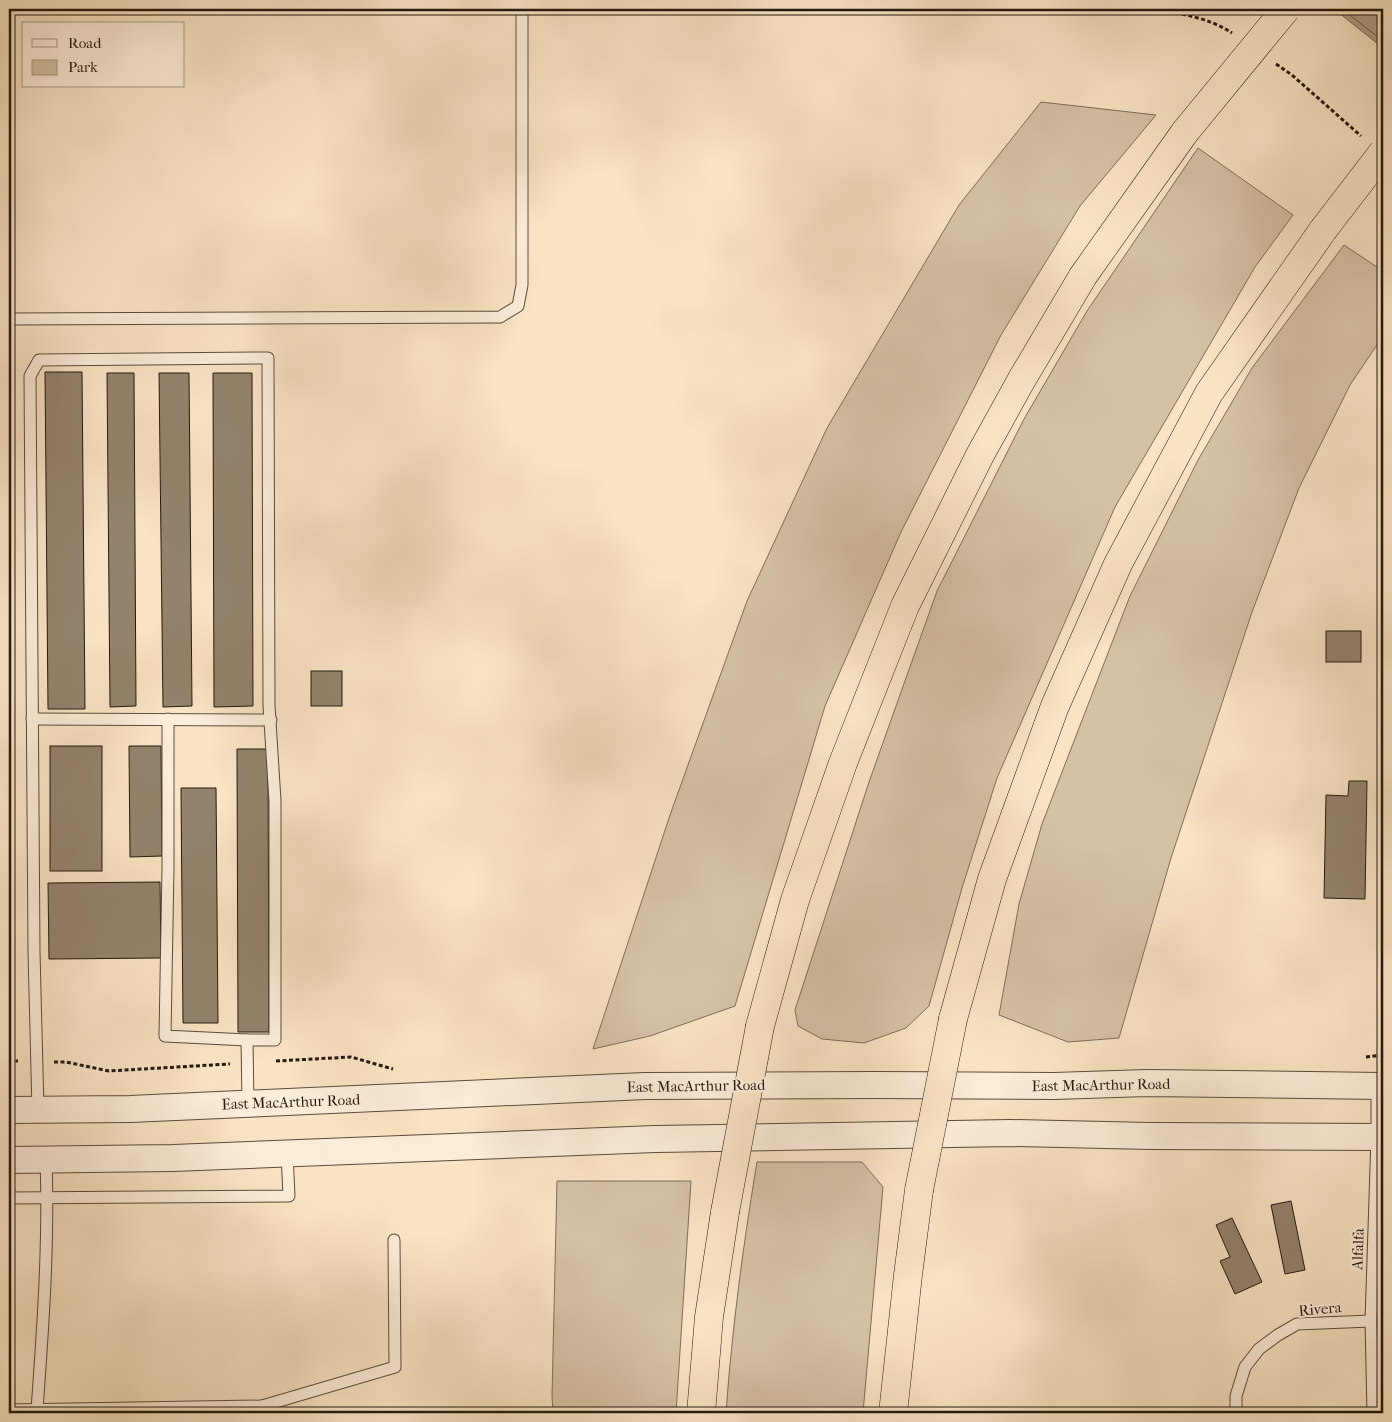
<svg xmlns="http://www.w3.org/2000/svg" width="1392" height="1422" font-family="'IM FELL French Canon',serif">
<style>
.green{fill:#d5c2a5;stroke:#7c6e5a}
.water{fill:#b19f86;stroke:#786a56}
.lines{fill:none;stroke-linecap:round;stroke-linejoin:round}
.shore{stroke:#6a5c4a;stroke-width:1}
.building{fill:#93836d;stroke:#231a0f}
.service-casing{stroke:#594c3c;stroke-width:13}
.tertiary-casing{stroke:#594c3c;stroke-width:28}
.motorway-casing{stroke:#231a0f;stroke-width:29}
.path{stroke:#231a0f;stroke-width:3;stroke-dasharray:4 2.5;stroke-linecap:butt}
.service{stroke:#fcedd9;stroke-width:11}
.tertiary{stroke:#fcedd9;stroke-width:26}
.motorway{stroke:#fae4c4;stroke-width:28}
.motorway-bridge-casing{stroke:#231a0f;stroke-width:29;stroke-linecap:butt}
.motorway-bridge{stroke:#fae4c4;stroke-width:28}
.labels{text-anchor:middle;stroke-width:4.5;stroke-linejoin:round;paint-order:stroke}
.street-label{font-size:15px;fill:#231a0f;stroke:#fcedd9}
</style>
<rect width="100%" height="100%" fill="#fae4c4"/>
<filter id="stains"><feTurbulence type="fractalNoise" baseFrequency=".004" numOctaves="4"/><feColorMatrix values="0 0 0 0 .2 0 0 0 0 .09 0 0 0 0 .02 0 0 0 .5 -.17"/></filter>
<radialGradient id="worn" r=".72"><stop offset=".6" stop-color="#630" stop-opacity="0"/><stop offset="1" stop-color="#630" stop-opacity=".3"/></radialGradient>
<g class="green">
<path d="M 1041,102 L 1156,115 L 1080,206 L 1001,335 L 901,532 L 825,706 L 735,1006 L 650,1036 L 593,1049 L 670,815 L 747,601 L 827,428 L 959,205 Z"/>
<path d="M 1198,148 L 1293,215 L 1255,267 L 1115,507 L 997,778 L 962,888 L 929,1006 L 906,1028 L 864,1043 L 822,1039 L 798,1026 L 795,1010 L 869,782 L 937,591 L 1024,419 L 1087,311 Z"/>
<path d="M 1344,245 L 1383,271 L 1383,336 L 1350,385 L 1299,488 L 1252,612 L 1171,858 L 1119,1038 L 1068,1042 L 999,1015 L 1019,904 L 1042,824 L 1130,596 L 1198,460 L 1252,368 Z"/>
<path d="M 757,1162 L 862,1162 L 883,1187 L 863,1413 L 726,1413 C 732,1329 743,1246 757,1162 Z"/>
<path d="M 557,1181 L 691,1181 L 676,1413 L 553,1413 L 552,1396 Z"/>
</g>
<path class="water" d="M 1334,9 L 1383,9 L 1383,48 Z"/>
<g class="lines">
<path class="shore" d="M 1342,9 L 1383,41"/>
</g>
<g class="building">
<path d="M 45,372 L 82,372 L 85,709 L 48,709 Z"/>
<path d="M 107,373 L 134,373 L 136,706 L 110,707 Z"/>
<path d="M 159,373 L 189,373 L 192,706 L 163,707 Z"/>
<path d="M 213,373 L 252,373 L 253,706 L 214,707 Z"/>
<rect x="1326" y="631" width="35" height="31"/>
<rect x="311" y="671" width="31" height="35"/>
<rect x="50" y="746" width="52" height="125"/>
<path d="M 129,746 L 161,746 L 162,856 L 130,857 Z"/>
<path d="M 237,749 L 268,749 L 269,1032 L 238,1032 Z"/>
<path d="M 1349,781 L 1367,781 L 1365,899 L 1324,898 L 1326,795 L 1348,796 Z"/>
<path d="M 181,788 L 216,788 L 218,1023 L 183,1023 Z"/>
<path d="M 160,882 L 161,958 L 49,959 L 48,883 Z"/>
<path d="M 1291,1201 L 1305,1270 L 1285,1274 L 1271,1205 Z"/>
<path d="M 1232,1218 L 1262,1282 L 1235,1294 L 1220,1261 L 1230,1257 L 1216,1225 Z"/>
</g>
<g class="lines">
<defs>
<g id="service">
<path d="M 9,319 L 500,317 L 518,306 L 522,285 L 522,9"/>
<path d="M 32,719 L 271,720"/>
<path d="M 168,719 L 168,868 L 165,1036 L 247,1040"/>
<path d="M 38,1110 L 34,952 L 30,376 L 39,360 L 268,358 L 269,705 L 275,801 L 275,1040 L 247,1040 L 248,1104"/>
<path d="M 9,1198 L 289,1196 L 287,1154"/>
<path d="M 262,1406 L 395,1367 L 394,1240"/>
<path d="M 9,1410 L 262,1406 L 262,1413"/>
<path d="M 37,1410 C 43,1327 49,1243 46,1159"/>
<path d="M 1236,1413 L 1236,1396 L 1245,1367 L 1259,1349 L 1278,1335 L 1297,1324 L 1371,1321"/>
<path d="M 1373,1413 L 1371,1321 L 1377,1137 L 1377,1086"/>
</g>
<g id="tertiary">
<path d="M 9,1110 L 130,1109 L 645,1086 L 876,1085 L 1054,1086 L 1147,1083 L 1383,1086"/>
<path d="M 9,1160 L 173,1158 L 655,1139 L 1011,1133 L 1151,1136 L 1383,1137"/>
</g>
<g id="motorway">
<path d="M 953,1019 L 992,879 L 1055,706 L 1118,564 L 1209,393 L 1323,230"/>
<path d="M 760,1026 L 795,900 L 843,763 L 905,606 L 980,455 L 1022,379 L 1083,276 L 1185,132"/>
<path d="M 701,1413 L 709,1317 L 725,1212"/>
<path d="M 893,1413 L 908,1275 L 919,1190"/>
</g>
</defs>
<use href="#service" class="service-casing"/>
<use href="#tertiary" class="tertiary-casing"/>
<use href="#motorway" class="motorway-casing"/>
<g class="path">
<path d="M 1150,9 C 1176,12 1210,18 1232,33"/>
<path d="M 1276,64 L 1292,75 L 1361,136"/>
<path d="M 1366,1057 L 1383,1055"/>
<path d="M 9,1061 L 18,1061"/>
<path d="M 276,1061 L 351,1057 L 393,1069"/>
<path d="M 54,1062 L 66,1062 L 109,1071 L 230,1064"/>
</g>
<use href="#service" class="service"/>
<use href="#tertiary" class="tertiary"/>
<use href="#motorway" class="motorway"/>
<defs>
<g id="motorway-bridge">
<path d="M 1185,132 L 1286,9"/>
<path d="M 1323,230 L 1383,152"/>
<path d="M 919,1190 L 953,1019"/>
<path d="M 725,1212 L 760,1026"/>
</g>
</defs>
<use href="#motorway-bridge" class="motorway-bridge-casing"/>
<use href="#motorway-bridge" class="motorway-bridge"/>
</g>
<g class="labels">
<g class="street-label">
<text transform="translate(1101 1085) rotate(-1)" y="5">East MacArthur Road</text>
<text transform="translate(696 1086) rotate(-1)" y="5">East MacArthur Road</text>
<text transform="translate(291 1102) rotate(-2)" y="5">East MacArthur Road</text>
<text transform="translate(1358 1249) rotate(-88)" y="5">Alfalfa</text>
<text transform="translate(1320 1309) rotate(-5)" y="5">Rivera</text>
</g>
</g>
<rect width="1392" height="1422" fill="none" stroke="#fae4c4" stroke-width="30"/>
<rect x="10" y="10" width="1372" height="1402" fill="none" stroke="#231a0f" stroke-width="2.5"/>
<rect x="15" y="15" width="1362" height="1392" fill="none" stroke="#231a0f"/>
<rect x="22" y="22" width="162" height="65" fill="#fcedd9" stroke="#a59988"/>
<rect x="32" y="39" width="25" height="8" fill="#fcedd9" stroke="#a59988"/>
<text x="68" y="48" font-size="15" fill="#231a0f">Road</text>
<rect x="32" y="60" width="25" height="15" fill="#d5c2a5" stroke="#a59988"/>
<text x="68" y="72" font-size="15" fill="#231a0f">Park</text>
<rect width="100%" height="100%" filter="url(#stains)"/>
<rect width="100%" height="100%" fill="url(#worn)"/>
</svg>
